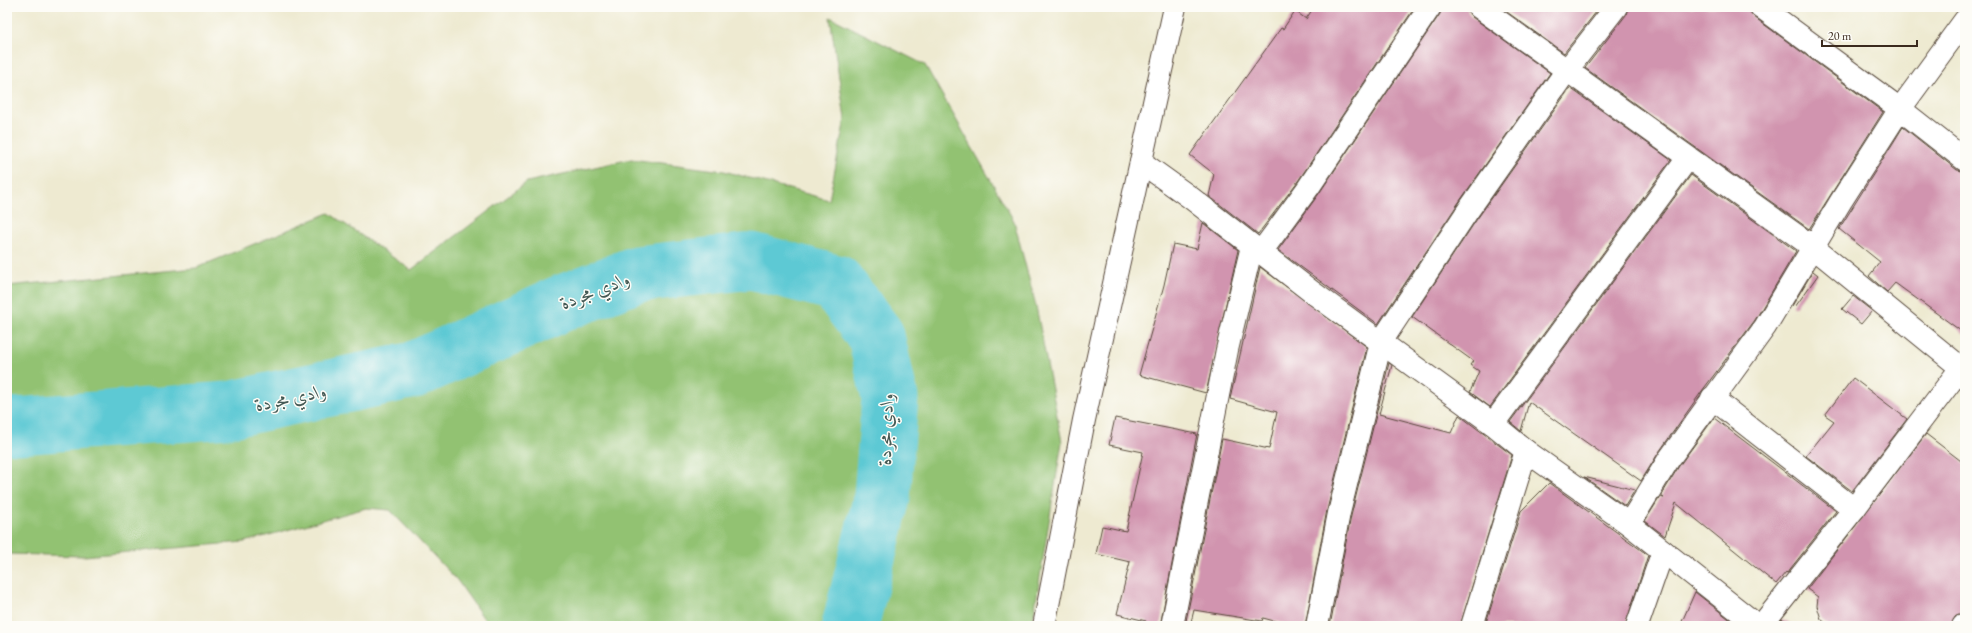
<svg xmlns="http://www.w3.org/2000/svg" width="1972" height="633" font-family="'EB Garamond',Amiri,serif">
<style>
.green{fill:#92c272;stroke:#667648}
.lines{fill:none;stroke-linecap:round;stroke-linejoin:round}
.river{stroke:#5dc9d4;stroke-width:57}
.building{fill:#d194af}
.minor-casing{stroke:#564739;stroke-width:24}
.minor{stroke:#fff;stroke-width:22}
.labels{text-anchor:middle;stroke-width:3;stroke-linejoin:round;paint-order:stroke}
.water-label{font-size:19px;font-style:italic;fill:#455a55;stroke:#fdfcf7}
</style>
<rect width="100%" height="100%" fill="#fdfcf7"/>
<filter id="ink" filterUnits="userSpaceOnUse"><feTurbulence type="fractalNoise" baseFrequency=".025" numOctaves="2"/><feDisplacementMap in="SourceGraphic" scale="8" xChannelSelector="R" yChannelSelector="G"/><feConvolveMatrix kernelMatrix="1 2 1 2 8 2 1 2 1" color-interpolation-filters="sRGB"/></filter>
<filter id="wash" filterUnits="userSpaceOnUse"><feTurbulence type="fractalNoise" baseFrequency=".012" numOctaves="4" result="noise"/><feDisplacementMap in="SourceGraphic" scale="16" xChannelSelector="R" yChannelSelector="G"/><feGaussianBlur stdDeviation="0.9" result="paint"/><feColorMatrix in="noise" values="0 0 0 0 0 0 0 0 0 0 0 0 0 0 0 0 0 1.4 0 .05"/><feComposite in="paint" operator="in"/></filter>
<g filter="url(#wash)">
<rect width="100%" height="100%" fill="#eeead1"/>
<path class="green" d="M 830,17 L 925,65 L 1014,221 L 1036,306 L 1062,442 L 1032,626 L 489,626 L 457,580 L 390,510 L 366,508 L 244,542 L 84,556 L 7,554 L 7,286 L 196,268 L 329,213 L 411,270 L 527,182 L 631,159 L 724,171 L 829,200 L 845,119 Z"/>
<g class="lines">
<path class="river" d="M 7,425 L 17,426 L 228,410 L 414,370 L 560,304 L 637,274 L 752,261 L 836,283 L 876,336 L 890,398 L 882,497 L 850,626"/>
</g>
<g id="blocks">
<g class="building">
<path d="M 1314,7 L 1415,7 L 1298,181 L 1258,234 L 1209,196 L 1214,174 L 1190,155 L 1281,28 L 1283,29 L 1295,11 L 1306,19 Z"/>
<path d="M 1442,7 L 1467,7 L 1468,12 L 1472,17 L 1550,73 L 1457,205 L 1378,324 L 1278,250 L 1318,195 L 1440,14 Z"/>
<path d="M 1500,7 L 1600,7 L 1564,53 Z"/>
<path d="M 1628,7 L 1749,7 L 1750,12 L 1754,17 L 1883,112 L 1809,229 L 1585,68 L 1626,15 Z"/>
<path d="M 1570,88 L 1671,160 L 1490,407 L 1470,392 L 1479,371 L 1470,365 L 1473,361 L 1412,317 L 1477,219 Z"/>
<path d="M 1903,127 L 1957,170 L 1965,172 L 1965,334 L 1895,283 L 1887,292 L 1869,276 L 1880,262 L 1839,229 Z"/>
<path d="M 1691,175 L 1796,251 L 1755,320 L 1702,391 L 1659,452 L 1641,481 L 1529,402 L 1521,431 L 1510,422 Z"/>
<path d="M 1203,223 L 1238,250 L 1206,393 L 1139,375 L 1164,285 L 1173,244 L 1197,249 Z"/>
<path d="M 1260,267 L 1367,347 L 1327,510 L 1305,626 L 1293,626 L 1263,618 L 1262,621 L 1194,610 L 1190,626 L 1185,626 L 1222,439 L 1269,449 L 1277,412 L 1230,399 Z"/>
<path d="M 1813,271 L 1818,275 L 1795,307 L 1792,306 Z"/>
<path d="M 1853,296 L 1872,311 L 1861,324 L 1842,309 Z"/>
<path d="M 1389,363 L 1392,365 L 1379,414 L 1451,433 L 1459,415 L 1512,455 L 1460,626 L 1330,626 L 1351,516 Z"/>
<path d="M 1853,378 L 1907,419 L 1852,491 L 1806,456 L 1834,421 L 1825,415 Z"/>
<path d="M 1115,418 L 1197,434 L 1160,626 L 1145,626 L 1146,621 L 1117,614 L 1130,562 L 1096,554 L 1102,526 L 1126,531 L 1143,452 L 1109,445 Z"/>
<path d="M 1714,418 L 1836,511 L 1787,573 L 1786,572 L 1776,584 L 1676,503 L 1665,536 L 1645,521 L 1660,497 L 1664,498 L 1661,496 L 1679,466 Z"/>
<path d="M 1926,434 L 1965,464 L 1965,612 L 1956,615 L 1951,626 L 1829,626 L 1821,619 L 1817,606 L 1818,597 L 1807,589 Z"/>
<path d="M 1584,477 L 1635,490 L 1625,506 Z"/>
<path d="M 1549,483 L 1648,555 L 1625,626 L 1485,626 L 1521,511 Z"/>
<path d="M 1695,592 L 1738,626 L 1680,626 Z"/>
<path d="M 1782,619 L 1797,626 L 1777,626 Z"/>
</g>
</g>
</g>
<g filter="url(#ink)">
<use href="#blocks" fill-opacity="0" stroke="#564739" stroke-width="1"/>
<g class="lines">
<defs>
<g id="minor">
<path d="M 1479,7 L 1814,248 L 1965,371"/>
<path d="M 1761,7 L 1900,109 L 1965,160"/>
<path d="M 1141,162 L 1191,198 L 1312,292 L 1493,424 L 1526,451 L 1629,524 L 1758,626"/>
<path d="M 1261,252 L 1308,188 L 1430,7"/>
<path d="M 1712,398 L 1854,509"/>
<path d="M 1493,424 L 1688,158"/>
<path d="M 1629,524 L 1669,459 L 1765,327 L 1841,201 L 1900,109 L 1965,20"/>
<path d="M 1044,626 L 1084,420 L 1175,7"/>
<path d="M 1172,626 L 1227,350 L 1252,246"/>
<path d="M 1317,626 L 1339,513 L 1381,342 L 1467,212 L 1567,70 L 1616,7"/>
<path d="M 1472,626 L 1526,451"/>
<path d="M 1637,626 L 1663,551"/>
<path d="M 1761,626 L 1854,509 L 1961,368"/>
<path d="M 1963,626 L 1965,624"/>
</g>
</defs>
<use href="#minor" class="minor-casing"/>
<use href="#minor" class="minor"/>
</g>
</g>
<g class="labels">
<g class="water-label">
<text transform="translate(595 290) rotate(-21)" y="7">وادي مجردة</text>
<text transform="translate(291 397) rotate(-12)" y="7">وادي مجردة</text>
<text transform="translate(885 429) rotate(-88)" y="7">وادي مجردة</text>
</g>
</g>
<rect width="1972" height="633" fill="none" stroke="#fdfcf7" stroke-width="24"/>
<path d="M1822 40v6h95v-6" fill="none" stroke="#3b2a1e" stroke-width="2"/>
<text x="1828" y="40" font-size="12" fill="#3b2a1e" stroke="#fdfcf7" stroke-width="3" paint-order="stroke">20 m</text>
</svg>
